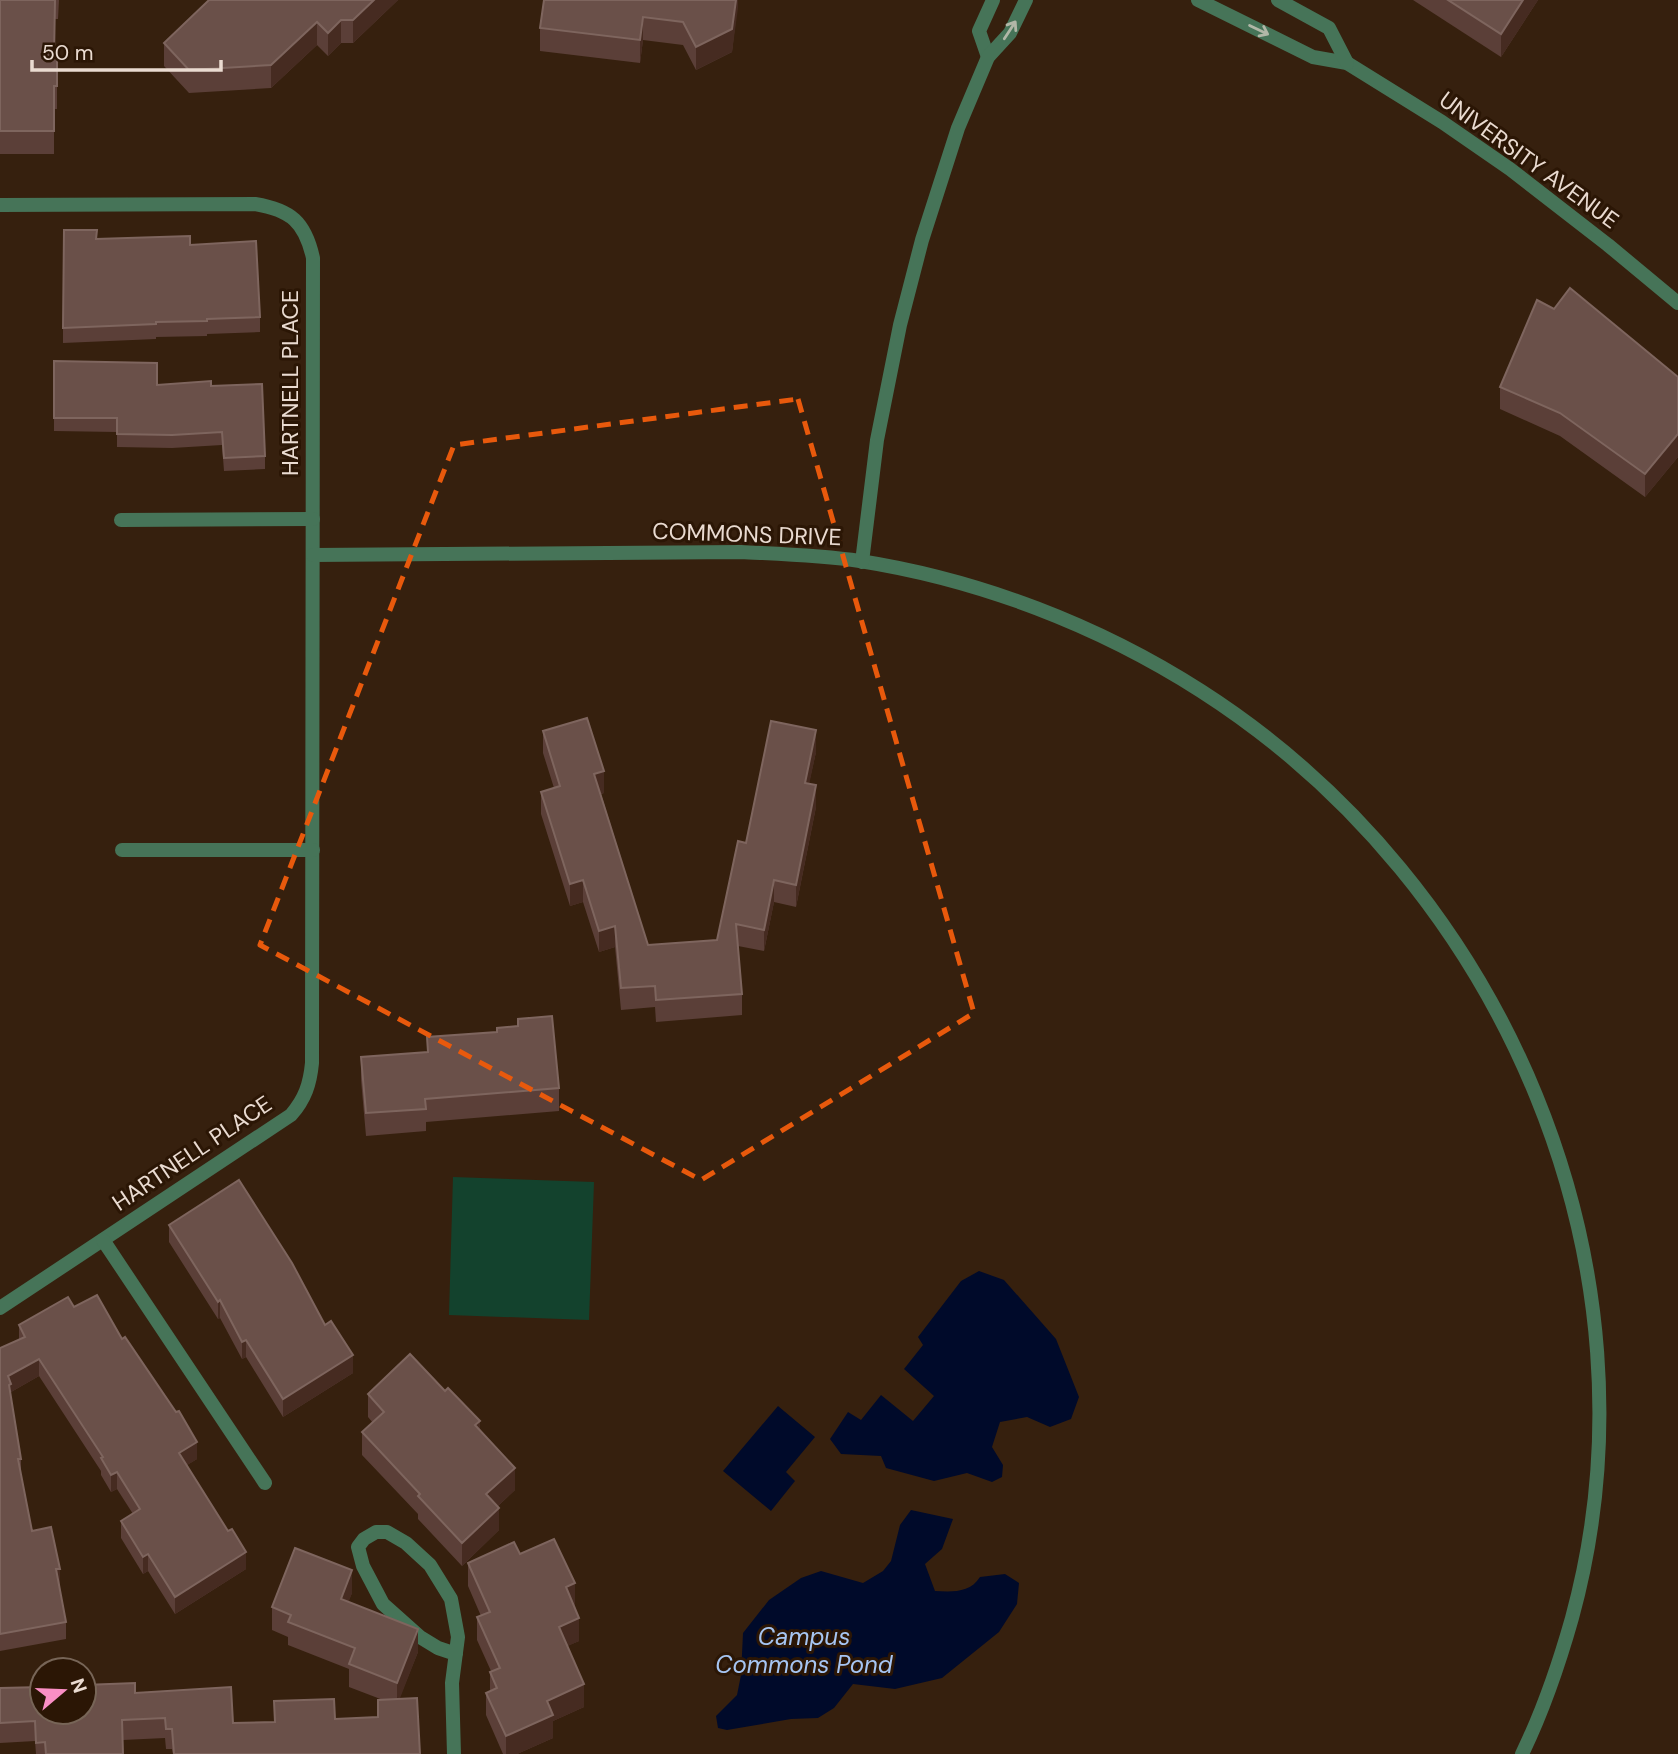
<svg xmlns="http://www.w3.org/2000/svg" width="1678" height="1754" font-family="'DM Sans',sans-serif">
<style>
.green{fill:#13422d}
.water{fill:#000a2a}
.lines{fill:none;stroke-linecap:round;stroke-linejoin:round}
.minor{stroke:#467458;stroke-width:14}
.tertiary{stroke:#467458;stroke-width:14}
.wall{fill:#5b3f38}
.shaded-wall{fill:#462b21}
.building{fill:#6a5049;stroke:#7e655e;stroke-width:2}
.oneway{stroke:#b1b7a7}
.marked{fill:none;stroke:#e8590c;stroke-width:5;stroke-dasharray:14 9;stroke-linejoin:round}
.labels{text-anchor:middle;stroke-width:6;stroke-linejoin:round;paint-order:stroke}
.street-label{font-size:23px;fill:#eadbd1;stroke:#2b1605}
.water-label{font-size:24px;font-style:italic;fill:#a6c5f2;stroke:#2b1605}
</style>
<rect width="100%" height="100%" fill="#36200e"/>
<path class="green" d="M 453,1177 L 594,1182 L 589,1320 L 449,1315 Z"/>
<g class="water">
<path d="M 979,1271 L 1004,1280 L 1056,1339 L 1079,1397 L 1071,1419 L 1050,1427 L 1027,1417 L 1000,1422 L 992,1447 L 1003,1465 L 1002,1477 L 992,1482 L 967,1473 L 934,1481 L 886,1468 L 881,1456 L 841,1454 L 830,1439 L 848,1412 L 861,1420 L 881,1395 L 913,1421 L 934,1396 L 904,1369 L 923,1345 L 918,1337 L 961,1281 Z"/>
<path d="M 778,1406 L 815,1437 L 786,1472 L 795,1481 L 771,1511 L 723,1471 Z"/>
<path d="M 911,1510 L 953,1519 L 942,1549 L 925,1564 L 935,1591 C 952,1592 970,1593 980,1577 L 1005,1574 L 1019,1583 L 1017,1604 L 999,1632 L 942,1678 L 895,1689 L 853,1684 L 834,1708 L 818,1718 L 791,1719 L 727,1730 L 718,1728 L 716,1716 L 737,1695 L 741,1675 L 743,1633 L 769,1600 L 801,1578 L 821,1571 L 863,1583 L 883,1571 L 891,1561 L 900,1525 Z"/>
</g>
<g class="lines">
<g class="minor">
<path d="M 988,57 L 979,31 L 993,0"/>
<path d="M 0,205 L 255,204 C 291,210 305,222 313,258 L 312,1063 C 310,1084 305,1099 291,1115 L 0,1308"/>
<path d="M 121,520 L 313,519"/>
<path d="M 313,555 L 741,552 C 781,554 820,555 860,561 C 980,580 1098,625 1201,691 C 1504,885 1668,1267 1572,1618 C 1559,1664 1543,1711 1522,1754"/>
<path d="M 862,562 L 877,440 L 900,325 L 922,240 L 958,128 L 988,57 L 1010,33 L 1026,0"/>
<path d="M 122,850 L 313,850"/>
<path d="M 103,1240 L 265,1483"/>
<path d="M 454,1754 L 452,1683 L 458,1637 L 451,1599 L 430,1565 L 406,1543 L 387,1532 L 376,1532 L 364,1539 L 358,1547 L 363,1566 L 383,1604 L 420,1637 L 438,1648 L 456,1654"/>
</g>
<g class="tertiary">
<path d="M 1198,0 L 1313,57 L 1347,63 L 1442,122 L 1510,169 L 1608,245 L 1678,303"/>
<path d="M 1278,0 L 1329,28 L 1347,63"/>
</g>
</g>
<g class="wall">
<path d="M 0,0 L 59,0 L 58,19 L 55,19 L 55,57 L 57,57 L 57,109 L 54,109 L 54,154 L 0,154 Z"/>
<path d="M 209,0 L 398,0 L 353,43 L 341,43 L 328,56 L 317,45 L 271,88 L 189,93 L 164,66 L 164,43 Z"/>
<path d="M 738,0 L 732,52 L 696,70 L 683,45 L 643,40 L 640,63 L 540,51 L 540,28 Z"/>
<path d="M 1413,0 L 1538,0 L 1501,57 Z"/>
<path d="M 96,239 L 190,245 L 260,317 L 260,332 L 207,334 L 207,336 L 156,337 L 156,339 L 63,343 L 63,328 Z"/>
<path d="M 54,361 L 157,385 L 211,386 L 265,456 L 265,469 L 224,471 L 222,445 L 172,448 L 117,447 L 117,432 L 54,431 Z"/>
<path d="M 1678,377 L 1678,457 L 1645,497 L 1560,436 L 1500,409 L 1500,387 Z"/>
<path d="M 543,731 L 604,793 L 601,794 L 648,945 L 717,940 L 746,843 L 816,752 L 809,783 L 816,807 L 796,907 L 774,902 L 764,951 L 738,946 L 742,994 L 742,1015 L 656,1022 L 655,1007 L 621,1010 L 615,947 L 599,952 L 583,902 L 570,906 L 541,814 L 541,792 L 554,788 L 543,753 Z"/>
<path d="M 427,1037 L 559,1088 L 559,1111 L 426,1122 L 426,1131 L 366,1136 L 361,1080 L 361,1057 L 427,1052 Z"/>
<path d="M 169,1225 L 325,1325 L 353,1373 L 283,1417 L 246,1357 L 242,1359 L 220,1318 L 218,1319 L 169,1242 Z"/>
<path d="M 74,1307 L 122,1339 L 197,1459 L 187,1465 L 246,1569 L 175,1614 L 148,1571 L 143,1574 L 121,1538 L 121,1521 L 133,1514 L 117,1489 L 111,1492 L 101,1475 L 101,1471 L 39,1376 L 11,1392 L 11,1399 L 21,1459 L 21,1474 L 32,1531 L 60,1586 L 59,1586 L 66,1622 L 66,1639 L 0,1651 L 0,1348 L 19,1340 L 19,1325 Z"/>
<path d="M 368,1394 L 480,1430 L 515,1490 L 498,1506 L 499,1530 L 462,1566 L 418,1519 L 418,1514 L 362,1455 L 362,1432 L 373,1423 L 368,1417 Z"/>
<path d="M 520,1554 L 574,1606 L 579,1641 L 567,1646 L 584,1707 L 553,1721 L 553,1738 L 517,1754 L 503,1754 L 486,1715 L 486,1693 L 490,1691 L 490,1672 L 491,1671 L 477,1640 L 477,1617 L 481,1616 L 468,1586 L 468,1563 Z"/>
<path d="M 352,1593 L 348,1602 L 418,1652 L 399,1699 L 420,1754 L 173,1754 L 172,1749 L 166,1749 L 165,1738 L 123,1740 L 123,1754 L 36,1754 L 35,1741 L 0,1743 L 0,1688 L 135,1693 L 233,1723 L 274,1722 L 274,1701 L 335,1719 L 378,1717 L 378,1700 L 383,1700 L 349,1687 L 349,1669 L 288,1645 L 288,1637 L 272,1630 L 272,1607 Z"/>
</g>
<g class="shaded-wall">
<path d="M 374,0 L 398,0 L 353,43 L 353,20 Z"/>
<path d="M 736,0 L 738,0 L 738,8 L 732,52 L 696,70 L 696,47 Z"/>
<path d="M 1523,0 L 1538,0 L 1501,57 L 1501,34 Z"/>
<path d="M 643,17 L 643,40 L 640,63 L 640,40 Z"/>
<path d="M 341,20 L 341,43 L 328,56 L 328,33 Z"/>
<path d="M 317,22 L 317,45 L 271,88 L 271,65 Z"/>
<path d="M 1678,434 L 1678,457 L 1645,497 L 1645,474 Z"/>
<path d="M 816,730 L 816,752 L 805,804 L 805,783 Z"/>
<path d="M 604,771 L 604,793 L 594,795 L 594,774 Z"/>
<path d="M 816,785 L 816,807 L 796,907 L 796,885 Z"/>
<path d="M 583,880 L 583,902 L 570,906 L 570,884 Z"/>
<path d="M 774,880 L 774,902 L 764,951 L 764,930 Z"/>
<path d="M 615,926 L 615,947 L 599,952 L 599,931 Z"/>
<path d="M 220,1300 L 220,1318 L 218,1319 L 218,1302 Z"/>
<path d="M 246,1340 L 246,1357 L 242,1359 L 242,1342 Z"/>
<path d="M 353,1355 L 353,1373 L 283,1417 L 283,1399 Z"/>
<path d="M 39,1359 L 39,1376 L 11,1392 L 11,1401 L 8,1376 Z"/>
<path d="M 480,1421 L 480,1444 L 475,1425 Z"/>
<path d="M 197,1442 L 197,1459 L 179,1470 L 179,1453 Z"/>
<path d="M 515,1468 L 515,1490 L 486,1517 L 486,1494 Z"/>
<path d="M 117,1472 L 117,1489 L 111,1492 L 111,1475 Z"/>
<path d="M 499,1508 L 499,1530 L 462,1566 L 462,1543 Z"/>
<path d="M 246,1552 L 246,1569 L 175,1614 L 175,1597 Z"/>
<path d="M 148,1554 L 148,1571 L 143,1574 L 143,1557 Z"/>
<rect x="56" y="1569" width="4" height="17"/>
<path d="M 352,1570 L 352,1593 L 341,1622 L 341,1599 Z"/>
<path d="M 575,1583 L 575,1606 L 566,1587 Z"/>
<path d="M 579,1618 L 579,1641 L 559,1650 L 559,1627 Z"/>
<path d="M 418,1629 L 418,1652 L 397,1706 L 397,1683 Z"/>
<path d="M 584,1684 L 584,1707 L 553,1721 L 553,1738 L 517,1754 L 506,1754 L 506,1736 L 547,1701 Z"/>
</g>
<g class="building">
<path d="M 0,0 L 55,0 L 54,57 L 57,57 L 57,86 L 54,86 L 54,131 L 0,131 Z"/>
<path d="M 209,0 L 374,0 L 353,20 L 341,20 L 328,33 L 317,22 L 271,65 L 189,70 L 164,43 Z"/>
<path d="M 544,0 L 736,0 L 732,29 L 696,47 L 683,22 L 643,17 L 640,40 L 540,28 Z"/>
<path d="M 1448,0 L 1523,0 L 1501,34 Z"/>
<path d="M 64,230 L 97,230 L 96,239 L 190,236 L 190,245 L 256,241 L 260,317 L 207,319 L 207,321 L 156,322 L 156,324 L 63,328 Z"/>
<path d="M 1570,288 L 1678,377 L 1678,434 L 1645,474 L 1560,413 L 1500,387 L 1537,300 L 1554,309 Z"/>
<path d="M 54,361 L 157,363 L 157,385 L 211,381 L 211,386 L 262,384 L 265,456 L 224,458 L 222,432 L 172,435 L 117,434 L 117,418 L 54,418 Z"/>
<path d="M 587,718 L 604,771 L 594,774 L 648,945 L 717,940 L 738,841 L 746,843 L 771,721 L 816,730 L 805,783 L 816,785 L 796,885 L 774,880 L 764,930 L 736,924 L 742,994 L 656,1000 L 655,986 L 621,988 L 615,926 L 599,931 L 583,880 L 570,884 L 541,792 L 560,786 L 543,731 Z"/>
<path d="M 552,1016 L 559,1088 L 425,1099 L 426,1109 L 366,1113 L 361,1057 L 428,1052 L 427,1037 L 497,1032 L 497,1028 L 518,1026 L 518,1019 Z"/>
<path d="M 239,1180 L 292,1263 L 325,1325 L 331,1321 L 353,1355 L 283,1399 L 246,1340 L 242,1342 L 220,1300 L 218,1302 L 169,1225 Z"/>
<path d="M 97,1295 L 122,1339 L 125,1337 L 176,1412 L 179,1411 L 197,1442 L 179,1453 L 228,1531 L 232,1529 L 246,1552 L 175,1597 L 148,1554 L 143,1557 L 121,1521 L 140,1509 L 117,1472 L 111,1475 L 101,1458 L 103,1457 L 39,1359 L 8,1376 L 11,1384 L 9,1385 L 21,1459 L 18,1459 L 32,1531 L 51,1527 L 60,1569 L 56,1569 L 66,1622 L 0,1634 L 0,1348 L 25,1337 L 19,1325 L 68,1297 L 74,1307 Z"/>
<path d="M 410,1354 L 445,1391 L 448,1388 L 480,1421 L 475,1425 L 515,1468 L 486,1494 L 499,1508 L 462,1543 L 418,1496 L 420,1494 L 362,1432 L 384,1412 L 368,1394 Z"/>
<path d="M 554,1539 L 575,1583 L 566,1587 L 579,1618 L 559,1627 L 584,1684 L 547,1701 L 553,1715 L 506,1736 L 486,1693 L 497,1688 L 490,1672 L 500,1668 L 477,1617 L 490,1612 L 468,1563 L 514,1542 L 520,1554 Z"/>
<path d="M 295,1548 L 352,1570 L 341,1599 L 418,1629 L 397,1683 L 349,1664 L 355,1648 L 288,1622 L 291,1615 L 272,1607 Z"/>
<path d="M 135,1683 L 135,1693 L 231,1687 L 233,1723 L 275,1722 L 274,1701 L 334,1699 L 335,1719 L 378,1717 L 378,1700 L 417,1698 L 420,1754 L 174,1754 L 172,1729 L 166,1729 L 165,1718 L 122,1720 L 123,1754 L 46,1754 L 45,1742 L 36,1743 L 35,1721 L 0,1723 L 0,1688 L 42,1687 L 42,1712 L 84,1712 L 84,1685 Z"/>
</g>
<defs><path id="oneway-shaft" d="M-6 0H5M1.5-3L5.5 0L1.5 3" fill="none" stroke-width="1.6" stroke-linecap="round" stroke-linejoin="round" transform="scale(1.75)"/></defs>
<g class="oneway">
<use href="#oneway-shaft" transform="translate(1010 30) rotate(-57)"/>
<use href="#oneway-shaft" transform="translate(1259 30) rotate(26)"/>
</g>
<path class="marked" d="M 798,399 L 974,1013 L 701,1180 L 260,945 L 454,445 Z"/>
<g class="labels">
<g class="street-label">
<text transform="translate(1529 160) rotate(36)" y="8">UNIVERSITY AVENUE</text>
<text transform="translate(290 383) rotate(-90)" y="8">HARTNELL PLACE</text>
<text transform="translate(747 534) rotate(2)" y="8">COMMONS DRIVE</text>
<text transform="translate(192 1153) rotate(-34)" y="8">HARTNELL PLACE</text>
</g>
<g class="water-label">
<text x="804" y="1645">Campus<tspan x="804" dy="28">Commons Pond</tspan></text>
</g>
</g>
<g transform="translate(63 1691) rotate(71)"><circle r="33" fill="#2b1605" stroke="#776557" stroke-width="2"/>
<path d="M0-5L12 26L0 18L-12 26Z" fill="#fb8fc5"/>
<text y="-10" font-size="19" font-weight="bold" text-anchor="middle" fill="#eadbd1">N</text>
</g>
<path d="M32 60v10h189v-10" fill="none" stroke="#eadbd1" stroke-width="3.5"/>
<text x="42" y="60" font-size="21" fill="#eadbd1" stroke="#2b1605" stroke-width="5" paint-order="stroke">50 m</text>
</svg>
